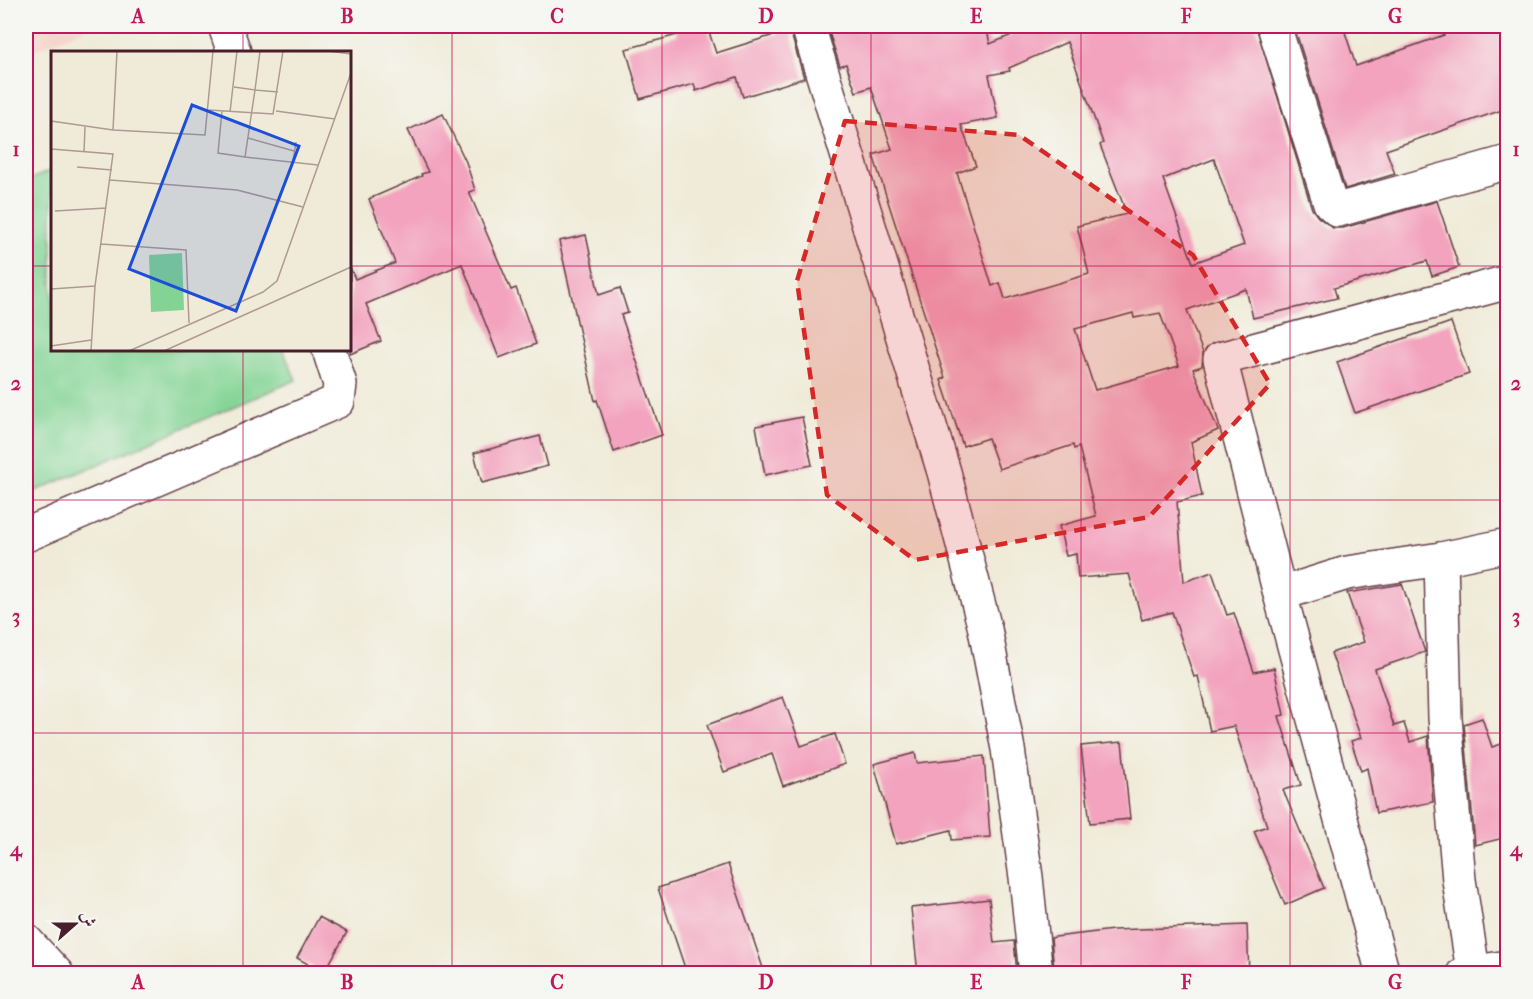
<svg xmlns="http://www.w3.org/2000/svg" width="1533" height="999" font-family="'IM FELL French Canon',Amiri,serif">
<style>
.built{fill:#f7d1c9}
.green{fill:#83d494;stroke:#667a60;stroke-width:1.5}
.building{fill:#f3a3be;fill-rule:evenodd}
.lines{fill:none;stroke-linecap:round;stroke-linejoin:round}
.minor-casing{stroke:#633e45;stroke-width:36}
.tertiary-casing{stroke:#633e45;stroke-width:36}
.minor{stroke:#fff;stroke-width:33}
.tertiary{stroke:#fff;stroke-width:33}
.marked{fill:#d62828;fill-opacity:0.2;stroke:#d62828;stroke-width:4.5;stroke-dasharray:12 8;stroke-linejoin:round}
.grid{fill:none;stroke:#c2185b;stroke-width:1.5;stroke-opacity:0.55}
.inset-road{fill:none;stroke:#ae9993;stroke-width:1.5}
.view{fill:#1d4ed8;fill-opacity:0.15;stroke:#1d4ed8;stroke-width:3}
.inset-edge{fill:none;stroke:#4a1f2b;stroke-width:3}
.neatline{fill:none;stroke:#c2185b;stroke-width:2}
.grid-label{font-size:20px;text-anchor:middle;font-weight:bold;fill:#c2185b}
</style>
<rect width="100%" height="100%" fill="#f6f6f2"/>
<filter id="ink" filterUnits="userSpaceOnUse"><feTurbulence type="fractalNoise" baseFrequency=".0167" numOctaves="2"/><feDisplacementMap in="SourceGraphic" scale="12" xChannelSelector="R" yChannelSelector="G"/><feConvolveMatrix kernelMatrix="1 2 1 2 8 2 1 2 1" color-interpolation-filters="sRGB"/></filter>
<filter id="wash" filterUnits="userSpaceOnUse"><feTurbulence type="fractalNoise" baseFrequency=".008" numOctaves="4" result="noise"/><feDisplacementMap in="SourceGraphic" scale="24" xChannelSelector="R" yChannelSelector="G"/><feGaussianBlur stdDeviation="1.35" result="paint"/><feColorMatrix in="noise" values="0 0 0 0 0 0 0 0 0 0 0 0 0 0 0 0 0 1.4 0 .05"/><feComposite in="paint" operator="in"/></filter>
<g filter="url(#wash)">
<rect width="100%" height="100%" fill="#f0ebd8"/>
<path class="built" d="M 26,26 L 91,26 L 26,54 Z"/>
<path class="green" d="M 52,170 L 52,350 L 283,350 L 296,380 L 26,495 L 26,181 Z"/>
<g id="blocks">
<g class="building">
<path d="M 674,26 L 707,26 L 716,53 L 790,30 L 804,78 L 743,97 L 737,77 L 696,91 L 694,84 L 640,99 L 626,49 L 677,35 Z"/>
<path d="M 827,26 L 986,26 L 990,44 L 1034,26 L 1256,26 L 1312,209 L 1318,217 L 1333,228 L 1343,228 L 1437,201 L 1459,267 L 1432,276 L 1427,261 L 1334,288 L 1337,298 L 1253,318 L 1246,289 L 1187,310 L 1203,353 L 1202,366 L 1193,369 L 1218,430 L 1191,442 L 1202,496 L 1177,502 L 1184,582 L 1212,572 L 1227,615 L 1234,613 L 1254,672 L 1274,668 L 1284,715 L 1279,716 L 1301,785 L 1283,790 L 1324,888 L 1285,905 L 1254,831 L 1267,826 L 1234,726 L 1210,731 L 1198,676 L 1194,677 L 1172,612 L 1142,620 L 1129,574 L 1078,578 L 1076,554 L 1066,556 L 1059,526 L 1096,516 L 1079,447 L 1074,449 L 1073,445 L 999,469 L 988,438 L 963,446 L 941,380 L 945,378 L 873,155 L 892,149 L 871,87 L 856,92 L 846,64 L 840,66 ZM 1067,42 L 1103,143 L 1100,145 L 1127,214 L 1077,226 L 1089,274 L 1005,299 L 1000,283 L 992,286 L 957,173 L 976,166 L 961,125 L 998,118 L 989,75 L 1010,71 L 1009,68 ZM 1214,159 L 1244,245 L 1193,263 L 1163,179 ZM 1133,313 L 1134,318 L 1160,313 L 1179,366 L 1095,390 L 1075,329 Z"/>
<path d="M 1294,26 L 1343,26 L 1356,66 L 1444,35 L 1441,26 L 1508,26 L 1508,108 L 1386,150 L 1395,174 L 1345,189 Z"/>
<path d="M 443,114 L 466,162 L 475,190 L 469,192 L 511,290 L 516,288 L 536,344 L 499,358 L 462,264 L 366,304 L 381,341 L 350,354 L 350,267 L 355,279 L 395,263 L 369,199 L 422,176 L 421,174 L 428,172 L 408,130 Z"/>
<path d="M 586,235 L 599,295 L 620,288 L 628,313 L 621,315 L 662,435 L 614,452 L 597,400 L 595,401 L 559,241 Z"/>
<path d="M 1451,322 L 1469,374 L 1355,413 L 1337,362 Z"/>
<path d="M 802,417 L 812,465 L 765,475 L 756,426 Z"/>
<path d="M 540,436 L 548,466 L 482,483 L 474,453 Z"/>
<path d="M 1402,584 L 1425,652 L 1375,669 L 1394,726 L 1404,723 L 1410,742 L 1428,736 L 1433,802 L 1376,813 L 1367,768 L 1361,771 L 1351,741 L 1361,738 L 1331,653 L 1364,642 L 1347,593 Z"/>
<path d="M 783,697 L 801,746 L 835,734 L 845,764 L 783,786 L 772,754 L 724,772 L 707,725 Z"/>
<path d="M 1482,718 L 1492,747 L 1508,742 L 1508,837 L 1475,845 L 1464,724 Z"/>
<path d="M 1122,742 L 1130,819 L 1090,823 L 1081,746 Z"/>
<path d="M 915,753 L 917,763 L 984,756 L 990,837 L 952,840 L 951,830 L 896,844 L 874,764 Z"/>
<path d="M 728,864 L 765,974 L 687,974 L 658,888 Z"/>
<path d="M 989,899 L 994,943 L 1014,941 L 1017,974 L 918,974 L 911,908 Z"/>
<path d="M 319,917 L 347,932 L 324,973 L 297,958 Z"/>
<path d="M 1247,925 L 1249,974 L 1147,974 L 1147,967 L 1088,973 L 1088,967 L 1054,969 L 1051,938 L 1055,937 L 1113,930 Z"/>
</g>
</g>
</g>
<g filter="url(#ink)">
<use href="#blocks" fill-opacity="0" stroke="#633e45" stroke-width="1.5"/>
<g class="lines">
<defs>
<g id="minor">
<path d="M 225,26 L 234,52"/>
<path d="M 808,26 L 944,472 L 985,629 L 1008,749 L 1026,877 L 1036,974"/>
<path d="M 1274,26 L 1330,203 L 1338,210 L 1508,162"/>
<path d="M 26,535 L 338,401 L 340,384 L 329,350"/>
<path d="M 1441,559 L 1445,718 L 1459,880 L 1473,971"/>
<path d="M 1280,594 L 1220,359 L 1508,282"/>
<path d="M 1383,974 L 1280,594 L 1347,573 L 1441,559 L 1508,545"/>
<path d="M 1463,974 L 1508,967"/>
</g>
<path id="tertiary" d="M 26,941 L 57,974"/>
</defs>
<use href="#minor" class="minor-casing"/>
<use href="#tertiary" class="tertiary-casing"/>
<use href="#minor" class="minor"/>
<use href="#tertiary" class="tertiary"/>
</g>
</g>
<path class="marked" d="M 845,121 L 1019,135 L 1193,255 L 1270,384 L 1149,517 L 915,560 L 827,495 L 797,281 Z"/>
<path class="grid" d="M 243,26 L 243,52M 452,26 L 452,974M 662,26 L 662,974M 871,26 L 871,974M 1081,26 L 1081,974M 1290,26 L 1290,974M 26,266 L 52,266M 350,266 L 1508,266M 243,350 L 243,974M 26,500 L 1508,500M 26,733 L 1508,733"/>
<g transform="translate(51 51)">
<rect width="300" height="300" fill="#f0ebd8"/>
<path d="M 131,202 L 133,259 L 100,261 L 98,204 Z" fill="#83d494"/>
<path class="inset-road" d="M 277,0 L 300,3M 183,36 L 204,39 L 209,0M 227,41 L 204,39 L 194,106 L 267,114M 158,59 L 222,63 L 232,0M 171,60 L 167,102 L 194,106M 225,60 L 284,68M 179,61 L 186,0M 0,70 L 62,79 L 154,84 L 162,0M 62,79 L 66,0M 197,87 L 243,100M 0,98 L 62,103 L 44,235 L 40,300M 33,101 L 34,76M 242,110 L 245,91M 26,116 L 61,119M 59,129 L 186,139 L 252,156M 4,160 L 55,157M 50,193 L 135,199 L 138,272M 0,238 L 44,235M 0,295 L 40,289M 78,300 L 212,241 L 226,230 L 300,22M 113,300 L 300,216"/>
<path class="view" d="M 141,54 L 248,95 L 185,260 L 78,218 Z"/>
<rect width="300" height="300" class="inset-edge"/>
</g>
<rect width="1533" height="999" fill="none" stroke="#f6f6f2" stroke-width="66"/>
<g transform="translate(75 924) rotate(69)" stroke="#f6f6f2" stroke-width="4.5" paint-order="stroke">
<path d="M0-4.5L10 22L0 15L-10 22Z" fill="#4a1f2b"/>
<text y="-9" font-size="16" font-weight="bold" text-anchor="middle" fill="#4a1f2b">ش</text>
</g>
<rect x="33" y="33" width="1467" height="933" class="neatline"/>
<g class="grid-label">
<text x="138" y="23">A</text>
<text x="347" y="23">B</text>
<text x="557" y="23">C</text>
<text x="766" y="23">D</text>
<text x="976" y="23">E</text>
<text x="1186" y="23">F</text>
<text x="1395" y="23">G</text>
<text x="16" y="156">1</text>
<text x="1516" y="156">1</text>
<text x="16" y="390">2</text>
<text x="1516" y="390">2</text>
<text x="16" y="623">3</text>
<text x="1516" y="623">3</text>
<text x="16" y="856">4</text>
<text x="1516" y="856">4</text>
<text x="138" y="989">A</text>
<text x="347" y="989">B</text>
<text x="557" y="989">C</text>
<text x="766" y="989">D</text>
<text x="976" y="989">E</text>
<text x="1186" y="989">F</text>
<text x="1395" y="989">G</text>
</g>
</svg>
